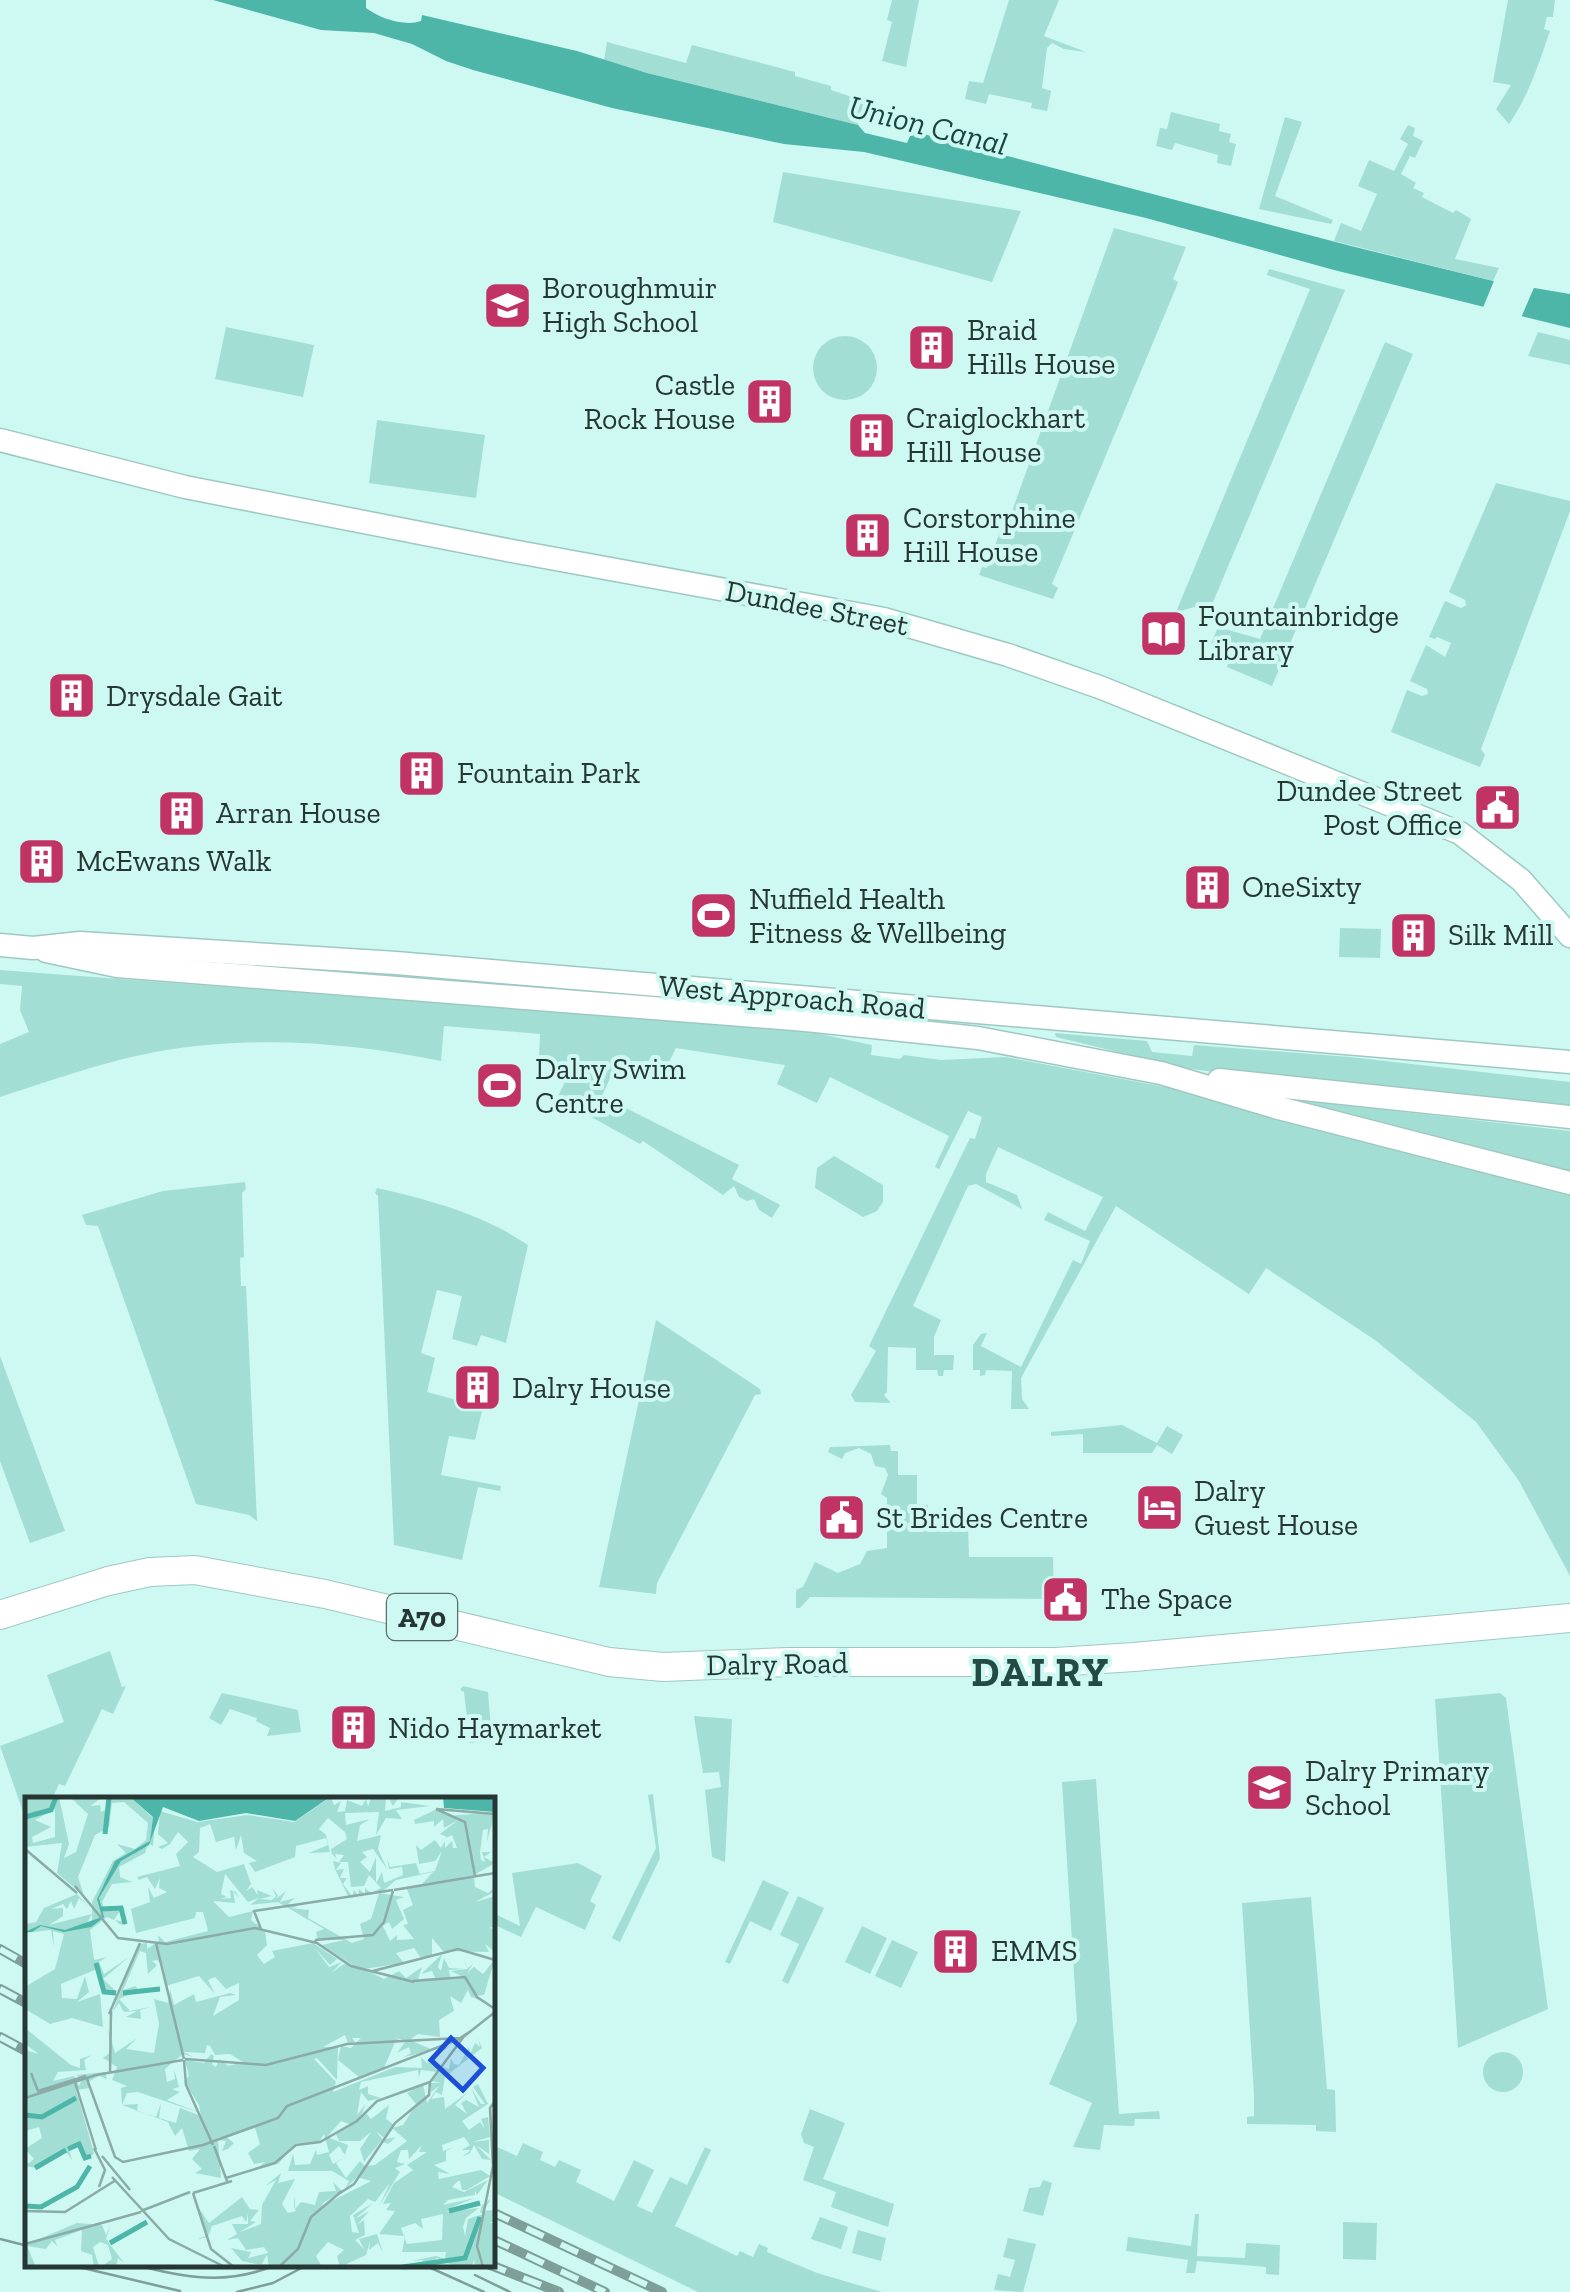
<svg xmlns="http://www.w3.org/2000/svg" width="1570" height="2292" font-family="'Zilla Slab',serif">
<style>
.green{fill:#a3ded5}
.water{fill:#4db6a9}
.pier{fill:#cdf9f2}
.lines{fill:none;stroke-linecap:round;stroke-linejoin:round}
.minor-casing{stroke:#9ec9c2;stroke-width:25}
.major-casing{stroke:#9ec9c2;stroke-width:30}
.minor{stroke:#fff;stroke-width:22}
.major{stroke:#fff;stroke-width:28}
.tram{stroke:#7e9e98;stroke-width:2.5}
.rail-casing{stroke:#7e9e98;stroke-width:10}
.rail{stroke:#cdf9f2;stroke-width:6;stroke-dasharray:19;stroke-linecap:butt}
.labels{text-anchor:middle;stroke-width:8;stroke-linejoin:round;paint-order:stroke}
.shield{fill:#cdf9f2;stroke:#57706c;stroke-width:2.5}
.shield-label{font-size:28px;font-weight:bold;fill:#253633}
.poi-label{font-size:30px;fill:#253633;stroke:#cdf9f2;text-anchor:start}
.street-label{font-size:30px;fill:#253633;stroke:#cdf9f2}
.water-label{font-size:32px;font-style:italic;fill:#174640;stroke:#cdf9f2}
.district-label{font-size:40px;font-weight:bold;letter-spacing:2.5px;fill:#234a45;stroke:#cdf9f2}
.inset-river{fill:none;stroke:#4db6a9;stroke-width:5}
.inset-road{fill:none;stroke:#8aaba6;stroke-width:2.5}
.view{fill:#1d4ed8;fill-opacity:0.15;stroke:#1d4ed8;stroke-width:5}
.inset-edge{fill:none;stroke:#253633;stroke-width:5}
</style>
<rect width="100%" height="100%" fill="#cdf9f2"/>
<g class="green">
<path d="M 892,0 L 919,0 L 906,67 L 882,61 L 892,22 L 887,20 Z"/>
<path d="M 1009,0 L 1059,0 L 1044,36 L 1086,52 L 1064,49 L 1052,43 L 1047,48 L 1042,88 L 1051,91 L 1047,111 L 1031,108 L 1032,103 L 989,94 L 986,104 L 965,99 L 969,81 L 983,83 Z"/>
<path d="M 1508,0 L 1555,0 L 1553,17 L 1547,17 L 1544,29 L 1550,31 C 1539,63 1529,95 1509,124 L 1496,109 L 1511,85 L 1493,82 Z"/>
<path d="M 607,42 L 686,63 L 692,45 L 795,72 L 795,76 L 831,86 L 831,90 L 864,101 L 858,125 L 647,73 L 604,60 Z"/>
<path d="M 1171,112 L 1220,124 L 1219,131 L 1231,134 L 1229,142 L 1236,144 L 1231,166 L 1217,163 L 1218,155 L 1175,143 L 1172,150 L 1156,146 L 1160,128 L 1167,129 Z"/>
<path d="M 1285,117 L 1302,122 L 1275,196 L 1333,220 L 1331,224 L 1259,209 Z"/>
<path d="M 1408,125 L 1415,128 L 1413,136 L 1423,141 L 1415,158 L 1410,156 L 1401,174 L 1416,183 L 1413,188 L 1424,193 L 1422,197 L 1453,213 L 1456,210 L 1471,219 L 1455,259 L 1499,268 L 1493,281 L 1334,241 L 1341,223 L 1361,231 L 1377,194 L 1358,186 L 1369,160 L 1394,171 L 1408,144 L 1400,139 Z"/>
<path d="M 783,172 L 1021,211 L 992,282 L 773,222 Z"/>
<path d="M 1114,228 L 1186,247 L 1173,279 L 1178,282 L 1175,290 L 1052,584 L 1058,588 L 1053,599 L 979,575 L 982,567 L 987,568 L 1002,526 L 1007,525 Z"/>
<path d="M 1269,269 L 1345,290 L 1213,602 L 1176,612 L 1310,289 L 1267,275 Z"/>
<path d="M 226,327 L 314,345 L 303,397 L 215,379 Z"/>
<path d="M 1538,332 L 1570,340 L 1570,365 L 1528,356 Z"/>
<circle cx="845" cy="368" r="32"/>
<path d="M 1385,342 L 1413,354 L 1272,686 L 1227,667 L 1232,653 L 1211,644 L 1218,627 L 1260,639 Z"/>
<path d="M 377,420 L 485,435 L 476,498 L 369,483 Z"/>
<path d="M 1496,483 L 1570,501 L 1570,511 L 1481,749 L 1485,755 L 1480,767 L 1391,732 L 1407,690 L 1422,696 L 1428,694 L 1427,689 L 1410,681 L 1426,645 L 1445,657 L 1451,643 L 1437,637 L 1435,639 L 1429,637 L 1445,601 L 1461,608 L 1466,605 L 1465,600 L 1449,592 Z"/>
<path d="M 1340,928 L 1381,929 L 1380,958 L 1339,957 Z"/>
<path d="M 0,970 L 802,1030 L 872,1045 L 871,1055 L 900,1059 L 904,1055 L 941,1060 L 1006,1057 L 1176,1089 L 1570,1193 L 1570,1576 L 1519,1481 L 1476,1422 L 1375,1340 L 1266,1268 L 1249,1294 L 1116,1206 L 1021,1378 L 1022,1399 L 1029,1409 L 1011,1409 L 1012,1371 L 986,1370 L 985,1375 L 980,1376 L 980,1370 L 973,1370 L 973,1345 L 981,1334 L 987,1333 L 981,1346 L 1021,1367 L 1073,1260 L 1081,1264 L 1090,1241 L 1044,1220 L 1048,1212 L 1085,1231 L 1103,1197 L 998,1147 L 986,1174 L 986,1182 L 1017,1195 L 1022,1209 L 976,1184 L 968,1186 L 913,1306 L 941,1320 L 934,1337 L 934,1355 L 954,1355 L 953,1370 L 944,1370 L 943,1376 L 938,1376 L 937,1370 L 916,1370 L 916,1348 L 888,1347 L 887,1392 L 884,1395 L 891,1403 L 855,1402 L 851,1395 L 876,1351 L 869,1346 L 970,1138 L 975,1139 L 982,1117 L 968,1111 L 939,1169 L 935,1167 L 949,1136 L 830,1077 L 817,1103 L 777,1084 L 785,1065 L 676,1048 L 668,1064 L 652,1055 L 644,1069 L 630,1062 L 622,1077 L 611,1076 L 602,1096 L 739,1165 L 732,1179 L 780,1205 L 772,1218 L 759,1210 L 754,1199 L 747,1201 L 739,1197 L 734,1186 L 723,1195 L 643,1141 L 640,1144 L 557,1098 L 569,1074 L 539,1056 L 540,1034 L 444,1026 L 441,1061 C 344,1041 239,1034 141,1055 C 93,1065 47,1082 0,1097 L 0,1044 L 29,1032 L 20,1010 L 22,986 L 0,984 Z"/>
<path d="M 1055,1033 L 1147,1041 L 1152,1052 L 1192,1056 L 1194,1045 L 1350,1057 L 1570,1082 L 1570,1111 L 1307,1084 L 1184,1068 L 1056,1037 Z"/>
<path d="M 1254,1095 L 1570,1131 L 1570,1175 Z"/>
<path d="M 834,1156 L 883,1185 L 883,1202 L 877,1211 L 863,1217 L 815,1188 L 817,1168 Z"/>
<path d="M 245,1182 L 246,1189 L 242,1193 L 244,1257 L 240,1258 L 241,1286 L 246,1286 L 257,1521 L 249,1515 L 196,1504 L 98,1226 L 86,1225 L 82,1215 L 163,1191 Z"/>
<path d="M 377,1188 C 430,1200 482,1214 528,1245 L 506,1343 L 481,1335 L 477,1346 L 452,1339 L 462,1296 L 437,1290 L 421,1353 L 435,1358 L 427,1392 L 483,1407 L 475,1440 L 449,1436 L 441,1475 L 501,1486 L 500,1491 L 478,1487 L 462,1560 L 394,1545 L 378,1196 L 375,1193 Z"/>
<path d="M 656,1320 L 760,1389 L 761,1394 L 755,1395 L 657,1583 L 656,1594 L 599,1587 Z"/>
<path d="M 0,1356 L 65,1531 L 30,1543 L 0,1461 Z"/>
<path d="M 1122,1425 L 1157,1443 L 1167,1426 L 1183,1435 L 1172,1454 L 1157,1445 L 1152,1453 L 1083,1453 L 1083,1434 L 1051,1436 L 1051,1432 Z"/>
<path d="M 890,1445 L 891,1451 L 898,1451 L 898,1475 L 917,1475 L 917,1504 L 928,1505 L 928,1526 L 968,1525 L 969,1557 L 1053,1557 L 1054,1599 L 810,1597 L 800,1608 L 796,1608 L 796,1590 L 803,1587 L 815,1562 L 838,1573 L 860,1564 L 867,1551 L 887,1548 L 887,1498 L 881,1494 L 888,1475 L 885,1468 L 875,1466 L 871,1454 L 859,1448 L 845,1453 L 842,1459 L 828,1452 L 830,1447 Z"/>
<path d="M 110,1651 L 122,1687 L 126,1686 L 113,1714 L 102,1709 L 65,1786 L 59,1784 L 52,1799 L 28,1800 L 27,1823 L 0,1746 L 64,1722 L 47,1675 Z"/>
<path d="M 463,1686 L 488,1692 L 492,1740 L 470,1743 L 464,1692 L 460,1690 Z"/>
<path d="M 222,1693 L 298,1710 L 301,1732 L 267,1736 L 270,1728 L 256,1721 L 257,1718 L 230,1709 L 221,1725 L 209,1718 Z"/>
<path d="M 1500,1693 L 1506,1698 L 1548,2009 L 1458,2048 L 1435,1699 Z"/>
<path d="M 694,1716 L 732,1719 L 725,1862 L 712,1857 L 705,1790 L 721,1787 L 719,1772 L 703,1773 Z"/>
<path d="M 1096,1779 L 1119,2114 L 1159,2111 L 1160,2119 L 1135,2119 L 1134,2126 L 1104,2125 L 1100,2150 L 1073,2147 L 1092,2103 L 1049,2084 L 1077,2021 L 1062,1782 Z"/>
<path d="M 653,1794 L 660,1858 L 620,1942 L 612,1938 L 656,1848 L 648,1795 Z"/>
<path d="M 578,1863 L 602,1876 L 590,1901 L 596,1905 L 585,1930 L 536,1907 L 521,1937 L 493,1924 L 493,1913 L 520,1926 L 512,1873 Z"/>
<path d="M 763,1880 L 789,1892 L 771,1931 L 750,1921 L 730,1964 L 725,1962 Z"/>
<path d="M 798,1896 L 824,1908 L 788,1984 L 782,1981 L 799,1944 L 780,1935 Z"/>
<path d="M 1311,1897 L 1327,2089 L 1335,2090 L 1336,2132 L 1316,2131 L 1316,2125 L 1247,2124 L 1247,2117 L 1254,2116 L 1254,2095 L 1242,1903 Z"/>
<path d="M 862,1926 L 887,1938 L 870,1974 L 845,1962 Z"/>
<path d="M 892,1940 L 918,1952 L 901,1988 L 875,1976 Z"/>
<circle cx="1503" cy="2072" r="20"/>
<path d="M 810,2109 L 845,2123 L 823,2179 L 894,2204 L 888,2227 L 831,2207 L 836,2192 L 803,2180 L 814,2147 L 804,2143 L 801,2134 Z"/>
<path d="M 523,2143 L 543,2152 L 540,2160 L 555,2167 L 559,2160 L 581,2170 L 576,2182 L 614,2201 L 634,2160 L 654,2170 L 637,2206 L 652,2213 L 670,2177 L 687,2185 L 705,2147 L 711,2150 L 675,2226 L 737,2256 L 740,2251 L 753,2257 L 759,2244 L 768,2248 L 767,2252 L 817,2273 L 882,2292 L 698,2292 L 493,2192 L 493,2145 L 517,2156 Z"/>
<path d="M 1043,2180 L 1052,2183 L 1043,2216 L 1023,2211 L 1029,2188 L 1040,2187 Z"/>
<path d="M 1195,2214 L 1199,2214 L 1197,2256 L 1245,2258 L 1246,2243 L 1280,2245 L 1279,2275 L 1266,2274 L 1266,2267 L 1197,2261 L 1195,2273 L 1186,2273 L 1188,2260 L 1126,2251 L 1128,2237 L 1191,2246 Z"/>
<path d="M 820,2217 L 848,2227 L 841,2249 L 811,2239 Z"/>
<path d="M 1343,2222 L 1377,2223 L 1376,2260 L 1343,2259 Z"/>
<path d="M 858,2230 L 886,2238 L 881,2261 L 852,2253 Z"/>
<path d="M 1008,2238 L 1036,2244 L 1023,2292 L 994,2290 L 998,2274 L 1010,2277 L 1015,2260 L 1003,2257 Z"/>
</g>
<path class="water" d="M 213,0 L 366,0 L 366,8 C 379,18 405,27 421,21 L 422,15 L 577,51 L 647,73 L 858,125 L 865,133 L 907,143 L 912,131 L 1351,246 L 1493,281 L 1570,294 L 1570,328 L 1334,270 L 1146,218 L 864,152 L 784,144 L 612,108 L 473,70 L 446,61 L 412,44 L 374,33 L 321,30 Z"/>
<path class="pier" d="M 1496,276 L 1536,283 L 1520,320 L 1482,310 Z"/>
<g class="lines">
<defs>
<g id="minor">
<path d="M 0,440 L 185,487 L 512,551 L 884,619 L 1008,655 L 1102,688 L 1460,833 L 1521,880 L 1570,936"/>
<path d="M 0,945 L 33,948 L 80,943 L 396,963 L 1570,1062"/>
<path d="M 46,951 L 117,966 L 806,1020 L 978,1038 L 1161,1073 L 1275,1107 L 1570,1183"/>
<path d="M 1219,1080 L 1570,1117"/>
</g>
<path id="major" d="M 0,1615 L 108,1581 L 150,1572 L 195,1570 L 325,1594 L 609,1662 L 663,1667 L 788,1662 L 1056,1662 L 1134,1657 L 1570,1618"/>
</defs>
<use href="#minor" class="minor-casing"/>
<use href="#major" class="major-casing"/>
<use href="#minor" class="minor"/>
<use href="#major" class="major"/>
<g class="tram">
<path d="M 0,2239 L 28,2246"/>
<path d="M 66,2264 L 180,2291"/>
<path d="M 133,2264 C 183,2278 228,2286 278,2264"/>
<path d="M 422,2264 L 484,2292"/>
<path d="M 475,2275 L 510,2292"/>
<path d="M 237,2292 L 273,2283 L 309,2264"/>
</g>
<defs>
<g id="rail">
<path d="M 0,1949 L 28,1965"/>
<path d="M 0,1989 L 28,2004"/>
<path d="M 0,2037 L 28,2052"/>
<path d="M 492,2212 L 662,2292"/>
<path d="M 492,2239 L 605,2292"/>
<path d="M 488,2264 L 559,2292"/>
</g>
</defs>
<use href="#rail" class="rail-casing"/>
<use href="#rail" class="rail"/>
</g>
<defs>
<symbol id="school-square" viewBox="-11 -11 22 22"><rect x="-9" y="-9" width="18" height="18" rx="4" fill="#c03364" stroke="#cdf9f2"/><path d="M0-5L7-2L0 1L-7-2ZM-4 1L0 2.5L4 1V4Q0 6-4 4Z" fill="#fff"/></symbol>
<symbol id="building-square" viewBox="-11 -11 22 22"><rect x="-9" y="-9" width="18" height="18" rx="4" fill="#c03364" stroke="#cdf9f2"/><path d="M-4-6H4V6H1V3H-1V6H-4ZM-2.5-4.3h1.7v1.8h-1.7ZM.8-4.3h1.7v1.8H.8ZM-2.5-1h1.7V.8h-1.7ZM.8-1h1.7V.8H.8Z" fill="#fff"/></symbol>
<symbol id="library-square" viewBox="-11 -11 22 22"><rect x="-9" y="-9" width="18" height="18" rx="4" fill="#c03364" stroke="#cdf9f2"/><path d="M-6-4Q-3-5.5-.7-3.5V5Q-3 3-6 4ZM6-4Q3-5.5 .7-3.5V5Q3 3 6 4Z" fill="#fff"/></symbol>
<symbol id="civic-square" viewBox="-11 -11 22 22"><rect x="-9" y="-9" width="18" height="18" rx="4" fill="#c03364" stroke="#cdf9f2"/><path d="M-.6-6.5H3V-4.5H.6V-3L4-1V1h2V6H-6V1h2V-1L-.6-3ZM-1.2 2.5V6h2.4V2.5Z" fill="#fff"/></symbol>
<symbol id="stadium-square" viewBox="-11 -11 22 22"><rect x="-9" y="-9" width="18" height="18" rx="4" fill="#c03364" stroke="#cdf9f2"/><path d="M0-5a6.5 5 0 1 0 0 10a6.5 5 0 1 0 0-10ZM-3.5-1.8h7v3.6h-7Z" fill="#fff"/></symbol>
<symbol id="hotel-square" viewBox="-11 -11 22 22"><rect x="-9" y="-9" width="18" height="18" rx="4" fill="#c03364" stroke="#cdf9f2"/><path d="M-6-4.5h1.5V1H6V5H4.5V3h-9V5H-6ZM-4 0a1.8 1.8 0 1 1 3.6 0ZM.5 0V-2.5h3Q6-2.5 6 0Z" fill="#fff"/></symbol>
</defs>
<g fill-rule="evenodd">
<use href="#school-square" x="480" y="278" width="55" height="55"/>
<use href="#building-square" x="904" y="320" width="55" height="55"/>
<use href="#building-square" x="742" y="374" width="55" height="55"/>
<use href="#building-square" x="844" y="408" width="55" height="55"/>
<use href="#building-square" x="840" y="508" width="55" height="55"/>
<use href="#library-square" x="1136" y="606" width="55" height="55"/>
<use href="#building-square" x="44" y="668" width="55" height="55"/>
<use href="#building-square" x="394" y="746" width="55" height="55"/>
<use href="#civic-square" x="1470" y="780" width="55" height="55"/>
<use href="#building-square" x="154" y="786" width="55" height="55"/>
<use href="#building-square" x="14" y="834" width="55" height="55"/>
<use href="#building-square" x="1180" y="860" width="55" height="55"/>
<use href="#stadium-square" x="686" y="888" width="55" height="55"/>
<use href="#building-square" x="1386" y="908" width="55" height="55"/>
<use href="#stadium-square" x="472" y="1058" width="55" height="55"/>
<use href="#building-square" x="450" y="1360" width="55" height="55"/>
<use href="#hotel-square" x="1132" y="1480" width="55" height="55"/>
<use href="#civic-square" x="814" y="1490" width="55" height="55"/>
<use href="#civic-square" x="1038" y="1572" width="55" height="55"/>
<use href="#building-square" x="326" y="1700" width="55" height="55"/>
<use href="#school-square" x="1242" y="1760" width="55" height="55"/>
<use href="#building-square" x="928" y="1924" width="55" height="55"/>
</g>
<g class="labels">
<rect class="shield" x="387" y="1594" width="70" height="46" rx="8"/>
<g class="shield-label">
<text x="422" y="1627">A70</text>
</g>
<g class="poi-label">
<text x="542" y="298">Boroughmuir<tspan x="542" dy="34">High School</tspan></text>
<text x="967" y="340">Braid<tspan x="967" dy="34">Hills House</tspan></text>
<text x="735" y="395" text-anchor="end">Castle<tspan x="735" dy="34">Rock House</tspan></text>
<text x="906" y="428">Craiglockhart<tspan x="906" dy="34">Hill House</tspan></text>
<text x="903" y="528">Corstorphine<tspan x="903" dy="34">Hill House</tspan></text>
<text x="1198" y="626">Fountainbridge<tspan x="1198" dy="34">Library</tspan></text>
<text x="106" y="706">Drysdale Gait</text>
<text x="457" y="783">Fountain Park</text>
<text x="1462" y="801" text-anchor="end">Dundee Street<tspan x="1462" dy="34">Post Office</tspan></text>
<text x="216" y="823">Arran House</text>
<text x="76" y="871">McEwans Walk</text>
<text x="1242" y="897">OneSixty</text>
<text x="749" y="909">Nuffield Health<tspan x="749" dy="34">Fitness &amp; Wellbeing</tspan></text>
<text x="1448" y="945">Silk Mill</text>
<text x="535" y="1079">Dalry Swim<tspan x="535" dy="34">Centre</tspan></text>
<text x="512" y="1398">Dalry House</text>
<text x="1194" y="1501">Dalry<tspan x="1194" dy="34">Guest House</tspan></text>
<text x="876" y="1528">St Brides Centre</text>
<text x="1101" y="1609">The Space</text>
<text x="388" y="1738">Nido Haymarket</text>
<text x="1305" y="1781">Dalry Primary<tspan x="1305" dy="34">School</tspan></text>
<text x="991" y="1961">EMMS</text>
</g>
<g class="street-label">
<text transform="translate(817 608) rotate(11)" y="10">Dundee Street</text>
<text transform="translate(792 997) rotate(5)" y="10">West Approach Road</text>
<text transform="translate(777 1664) rotate(-1)" y="10">Dalry Road</text>
</g>
<g class="water-label">
<text transform="translate(928 125) rotate(14)" y="11">Union Canal</text>
</g>
<g class="district-label">
<text x="1041" y="1686">DALRY</text>
</g>
</g>
<g transform="translate(25 1797)">
<rect width="470" height="470" fill="#cdf9f2"/>
<path d="M 0,0 L 34,0 L 44,47 L 39,61 L 51,55 L 63,17 L 45,0 L 78,0 L 65,9 L 75,8 L 76,15 L 84,11 L 81,0 L 105,0 L 128,21 L 126,36 L 130,24 L 128,49 L 123,46 L 120,56 L 94,70 L 95,80 L 107,85 L 87,87 L 77,105 L 79,113 L 99,110 L 101,128 L 94,127 L 90,123 L 99,125 L 96,112 L 89,123 L 82,120 L 65,133 L 69,163 L 82,160 L 74,165 L 79,177 L 104,160 L 78,182 L 92,195 L 79,195 L 72,172 L 36,187 L 37,201 L 52,202 L 60,179 L 64,195 L 52,205 L 75,197 L 78,230 L 47,221 L 25,227 L 0,212 L 0,190 L 30,172 L 39,137 L 28,134 L 29,150 L 26,133 L 0,136 L 0,127 L 11,125 L 19,111 L 52,97 L 63,109 L 54,101 L 49,112 L 46,104 L 42,112 L 38,107 L 26,112 L 38,111 L 38,119 L 24,128 L 67,117 L 62,126 L 67,126 L 67,105 L 88,64 L 101,56 L 92,47 L 110,52 L 121,43 L 123,26 L 99,5 L 87,6 L 84,30 L 70,38 L 53,80 L 59,99 L 32,76 L 37,46 L 0,50 ZM 30,12 L 30,40 L 8,46 L 7,40 L 26,30 L 10,23 ZM 306,0 L 309,8 L 316,4 L 312,15 L 320,14 L 322,3 L 337,9 L 341,2 L 343,10 L 346,0 L 374,0 L 368,9 L 364,2 L 371,2 L 363,0 L 361,2 L 360,14 L 376,10 L 376,5 L 405,9 L 371,13 L 377,22 L 361,21 L 351,38 L 354,15 L 320,16 L 321,28 L 345,22 L 335,28 L 332,44 L 356,38 L 353,52 L 362,72 L 348,52 L 337,55 L 342,60 L 335,65 L 345,75 L 351,60 L 351,86 L 357,75 L 359,86 L 378,78 L 377,70 L 364,72 L 362,61 L 365,70 L 391,66 L 395,77 L 410,74 L 417,54 L 410,64 L 394,67 L 391,48 L 396,53 L 410,43 L 416,51 L 420,44 L 420,51 L 427,44 L 428,51 L 432,51 L 427,38 L 417,43 L 422,40 L 415,37 L 433,23 L 419,31 L 418,22 L 409,30 L 409,24 L 390,27 L 389,23 L 412,12 L 424,19 L 470,15 L 462,45 L 463,32 L 458,33 L 455,56 L 456,63 L 460,65 L 457,55 L 466,55 L 459,60 L 470,66 L 451,77 L 447,70 L 449,78 L 434,81 L 449,80 L 450,90 L 463,96 L 469,91 L 469,95 L 450,105 L 470,99 L 470,129 L 464,131 L 470,132 L 470,155 L 460,147 L 464,155 L 418,154 L 407,141 L 407,159 L 396,161 L 389,151 L 371,156 L 379,166 L 339,172 L 359,182 L 374,174 L 381,181 L 397,170 L 393,182 L 410,181 L 407,174 L 396,177 L 417,157 L 413,170 L 416,174 L 419,161 L 424,171 L 440,172 L 424,173 L 425,180 L 440,181 L 426,174 L 443,172 L 438,161 L 443,171 L 448,167 L 442,176 L 449,170 L 458,177 L 470,162 L 459,198 L 449,199 L 455,203 L 446,200 L 443,193 L 436,206 L 425,199 L 429,214 L 414,223 L 415,240 L 393,237 L 385,243 L 408,253 L 379,260 L 386,256 L 384,250 L 372,256 L 381,244 L 371,241 L 377,245 L 370,245 L 359,271 L 335,282 L 316,289 L 334,280 L 313,263 L 316,249 L 326,251 L 336,241 L 327,241 L 330,245 L 315,247 L 323,246 L 320,238 L 298,250 L 313,250 L 312,283 L 292,261 L 289,262 L 311,285 L 308,295 L 370,270 L 397,271 L 396,260 L 402,266 L 410,255 L 425,249 L 402,265 L 424,272 L 426,261 L 429,267 L 434,268 L 444,250 L 445,257 L 450,246 L 455,250 L 453,241 L 457,251 L 420,280 L 417,298 L 411,295 L 406,302 L 419,300 L 420,312 L 442,296 L 430,308 L 442,317 L 436,306 L 441,303 L 454,310 L 446,291 L 456,307 L 460,307 L 448,290 L 453,287 L 463,307 L 437,324 L 444,333 L 455,325 L 460,332 L 456,322 L 463,320 L 465,340 L 447,345 L 464,343 L 464,357 L 451,348 L 466,363 L 457,362 L 449,348 L 445,356 L 437,360 L 446,353 L 437,353 L 445,348 L 439,340 L 417,348 L 418,354 L 429,350 L 421,354 L 421,364 L 409,368 L 425,377 L 413,375 L 414,382 L 456,373 L 465,379 L 442,393 L 437,393 L 435,384 L 433,384 L 427,390 L 439,395 L 463,383 L 452,398 L 450,393 L 450,398 L 423,403 L 418,408 L 450,401 L 427,410 L 455,406 L 420,415 L 454,411 L 441,421 L 438,430 L 440,439 L 443,422 L 458,417 L 455,415 L 457,408 L 466,402 L 458,414 L 470,413 L 470,425 L 464,425 L 470,427 L 470,469 L 459,470 L 454,462 L 457,470 L 450,470 L 449,462 L 447,470 L 432,470 L 411,461 L 410,470 L 395,470 L 398,463 L 386,464 L 411,459 L 420,462 L 421,455 L 377,455 L 380,439 L 354,437 L 370,414 L 361,413 L 366,406 L 358,407 L 369,386 L 388,373 L 382,368 L 402,355 L 394,355 L 397,348 L 384,362 L 383,353 L 376,353 L 372,365 L 380,367 L 370,371 L 375,375 L 354,409 L 365,386 L 350,405 L 343,402 L 325,419 L 327,435 L 334,436 L 328,418 L 348,406 L 330,422 L 344,414 L 332,428 L 339,423 L 340,438 L 330,443 L 339,452 L 334,442 L 352,437 L 358,456 L 353,446 L 344,453 L 345,444 L 341,458 L 315,470 L 312,459 L 319,453 L 303,445 L 291,459 L 297,470 L 255,470 L 270,455 L 252,470 L 244,470 L 242,458 L 236,468 L 217,464 L 206,451 L 226,455 L 223,461 L 243,456 L 239,450 L 221,453 L 213,441 L 202,443 L 212,437 L 207,427 L 223,427 L 223,417 L 221,425 L 217,419 L 187,429 L 183,440 L 172,442 L 181,439 L 173,410 L 184,426 L 217,400 L 225,412 L 234,413 L 225,424 L 231,425 L 215,435 L 236,427 L 237,408 L 251,383 L 240,389 L 256,376 L 253,386 L 270,382 L 257,407 L 263,416 L 271,414 L 269,410 L 269,404 L 270,400 L 270,412 L 276,405 L 290,408 L 294,395 L 311,394 L 308,385 L 317,394 L 298,406 L 297,409 L 346,384 L 332,380 L 320,392 L 324,384 L 307,374 L 263,374 L 268,357 L 270,368 L 285,367 L 291,353 L 292,358 L 304,355 L 299,337 L 294,345 L 272,346 L 253,367 L 230,373 L 240,365 L 229,367 L 223,356 L 235,347 L 230,331 L 201,340 L 209,346 L 203,352 L 197,354 L 201,344 L 193,343 L 196,381 L 170,376 L 177,372 L 167,362 L 175,352 L 164,354 L 157,331 L 150,339 L 143,325 L 97,308 L 96,291 L 102,289 L 87,283 L 92,270 L 78,261 L 86,255 L 83,231 L 90,256 L 112,241 L 101,252 L 129,256 L 134,227 L 129,202 L 143,206 L 145,192 L 149,208 L 169,197 L 171,205 L 205,196 L 211,198 L 195,200 L 188,219 L 214,203 L 214,186 L 201,192 L 190,180 L 183,183 L 190,197 L 174,179 L 141,189 L 138,169 L 132,163 L 127,164 L 132,168 L 123,177 L 121,156 L 115,154 L 98,193 L 110,189 L 114,193 L 94,202 L 105,214 L 125,210 L 115,213 L 116,222 L 101,220 L 112,214 L 101,215 L 98,214 L 94,206 L 87,216 L 114,147 L 122,146 L 122,152 L 134,144 L 133,138 L 140,145 L 183,134 L 178,115 L 171,115 L 170,121 L 111,136 L 106,112 L 125,105 L 123,90 L 129,101 L 142,95 L 134,91 L 135,81 L 130,92 L 122,80 L 114,83 L 112,80 L 155,69 L 151,57 L 163,45 L 153,35 L 145,47 L 137,52 L 133,50 L 143,46 L 133,37 L 135,14 L 172,25 L 223,18 L 269,25 ZM 303,21 L 320,35 L 322,42 L 306,52 L 307,57 L 312,62 L 310,57 L 319,58 L 314,65 L 323,65 L 326,90 L 339,89 L 344,78 L 356,91 L 346,96 L 340,91 L 340,97 L 334,92 L 333,98 L 329,93 L 327,99 L 318,87 L 322,81 L 315,81 L 319,72 L 311,73 L 316,66 L 308,64 L 310,72 L 324,101 L 358,94 L 371,83 L 408,75 L 397,87 L 413,85 L 382,92 L 388,108 L 378,113 L 383,127 L 378,128 L 389,142 L 372,143 L 372,138 L 365,144 L 358,129 L 364,125 L 367,132 L 379,122 L 371,103 L 379,100 L 354,96 L 346,122 L 335,127 L 339,142 L 327,146 L 283,121 L 284,113 L 264,111 L 273,110 L 263,107 L 270,101 L 255,105 L 261,94 L 251,102 L 253,99 L 247,90 L 251,100 L 246,103 L 235,102 L 247,99 L 232,93 L 233,98 L 227,90 L 221,94 L 226,87 L 219,67 L 192,75 L 168,60 L 174,55 L 175,31 L 185,27 L 191,45 L 209,40 L 211,53 L 216,38 L 219,56 L 232,64 L 224,66 L 230,75 L 270,60 L 271,49 L 301,41 L 303,48 L 284,56 L 305,55 L 301,38 L 294,32 ZM 200,77 L 223,105 L 234,101 L 225,108 L 253,105 L 299,132 L 291,135 L 293,143 L 319,143 L 297,148 L 331,170 L 319,167 L 306,176 L 317,165 L 304,170 L 289,150 L 305,168 L 312,162 L 288,146 L 247,154 L 250,160 L 239,167 L 232,158 L 242,148 L 240,134 L 226,123 L 228,114 L 204,120 L 188,104 L 210,106 L 208,94 L 214,101 L 211,95 L 205,93 L 206,101 L 195,102 L 202,100 L 196,97 ZM 182,248 L 185,249 L 190,258 L 205,257 L 218,265 L 203,269 L 194,262 L 191,270 L 187,267 L 189,259 L 186,257 L 179,266 L 160,263 L 164,279 L 159,284 L 174,308 L 176,319 L 155,311 L 151,326 L 134,321 L 136,306 L 131,320 L 112,314 L 113,307 L 97,308 L 102,296 L 113,295 L 175,316 L 142,303 L 155,295 L 147,292 L 154,290 L 149,272 L 150,282 L 142,285 L 140,272 L 158,257 L 168,260 L 159,255 L 180,256 ZM 393,273 L 394,281 L 396,273 L 413,275 L 406,284 L 416,286 L 406,286 L 406,295 L 414,289 L 402,306 L 398,287 L 382,296 L 391,307 L 378,328 L 367,331 L 382,344 L 350,368 L 340,369 L 335,364 L 321,381 L 311,366 L 318,361 L 308,367 L 304,358 L 314,349 L 320,358 L 323,348 L 302,340 L 316,324 L 327,328 L 311,337 L 314,344 L 335,344 L 346,335 L 335,352 L 339,365 L 356,344 L 363,347 L 371,340 L 358,343 L 351,334 L 359,341 L 368,327 L 361,322 L 364,308 L 346,322 L 341,316 L 350,306 L 334,323 L 341,307 L 332,318 L 336,295 L 343,304 L 356,301 L 343,297 L 343,289 L 334,293 L 336,285 ZM 418,417 L 417,443 L 382,447 L 376,431 L 390,426 L 398,432 L 396,422 ZM 0,231 L 46,268 L 55,271 L 55,262 L 67,258 L 59,263 L 61,273 L 33,275 L 28,284 L 49,279 L 54,289 L 57,282 L 51,278 L 80,275 L 82,282 L 74,279 L 63,285 L 65,291 L 51,293 L 69,356 L 64,362 L 52,349 L 44,352 L 47,363 L 40,353 L 11,371 L 0,369 L 9,362 L 0,352 L 17,341 L 14,330 L 0,334 L 0,253 L 14,257 L 0,247 ZM 52,426 L 77,428 L 81,438 L 86,427 L 81,442 L 99,466 L 93,461 L 91,470 L 76,470 L 87,462 L 83,448 L 75,445 L 68,450 L 74,470 L 69,470 L 67,458 L 56,454 L 57,433 L 30,443 L 32,449 L 27,444 L 21,452 L 2,449 L 11,470 L 1,469 L 0,448 Z" fill="#a3ded5" fill-rule="evenodd"/>
<path d="M 105,0 L 305,0 L 270,24 L 221,16 L 174,24 L 138,10 L 124,48 L 96,64 L 74,101 L 79,120 L 73,125 L 66,130 L 39,135 L 16,129 L 7,135 L 0,135 L 15,128 L 40,133 L 77,120 L 72,102 L 90,64 L 125,44 L 128,20 ZM 418,0 L 470,0 L 470,15 L 419,11 Z" fill="#4db6a9"/>
<path class="inset-river" d="M 0,20 L 26,13 L 31,0M 80,37 L 84,0M 76,112 L 96,111 L 100,127M 71,166 L 79,195 L 91,196M 98,196 L 135,192M 0,318 L 17,320 L 51,301M 43,352 L 54,347 L 60,361 L 66,359M 10,371 L 41,353M 1,409 L 16,410 L 52,390 L 65,369M 424,414 L 455,406M 85,446 L 122,425M 378,470 L 440,461 L 455,420"/>
<path class="inset-road" d="M 0,52 L 52,96M 450,79 L 440,25 L 411,12 L 470,17M 50,89 L 93,141 L 142,147 L 230,131 L 292,146M 369,93 L 470,76M 236,132 L 229,114 L 368,93M 290,143 L 348,138 L 359,125 L 368,94M 289,144 L 326,169 L 389,185M 131,146 L 159,262M 406,159 L 433,152 L 470,163M 348,174 L 406,159M 388,184 L 440,180 L 452,200 L 470,212M 84,217 L 115,146M 160,262 L 241,268 L 322,247 L 435,241 L 446,234M 159,263 L 161,288 L 188,348M 6,276 L 13,294 L 61,279M 85,276 L 86,214M 49,282 L 71,353M 62,282 L 90,360 L 98,365 L 178,348 L 253,321 L 262,309 L 437,241 L 470,215M 405,285 L 440,238M 0,301 L 71,278 L 158,263M 189,349 L 202,384M 69,351 L 80,373 L 74,390M 77,359 L 105,393M 87,380 L 144,442 L 200,470M 201,381 L 250,366 L 271,348 L 295,345 L 332,324 L 352,304 L 405,285M 168,396 L 186,452 L 209,470M 168,396 L 207,384M 315,396 L 329,387 L 370,326 L 404,298 L 405,285M 0,414 L 40,415 L 91,383M 116,414 L 165,395M 84,424 L 116,415M 0,447 L 84,424M 254,470 L 273,452 L 286,420 L 317,394M 458,470 L 452,449 L 468,369 L 465,311 L 470,304"/>
<path class="view" d="M 426,241 L 458,271 L 438,293 L 406,263 Z"/>
<rect width="470" height="470" class="inset-edge"/>
</g>
</svg>
